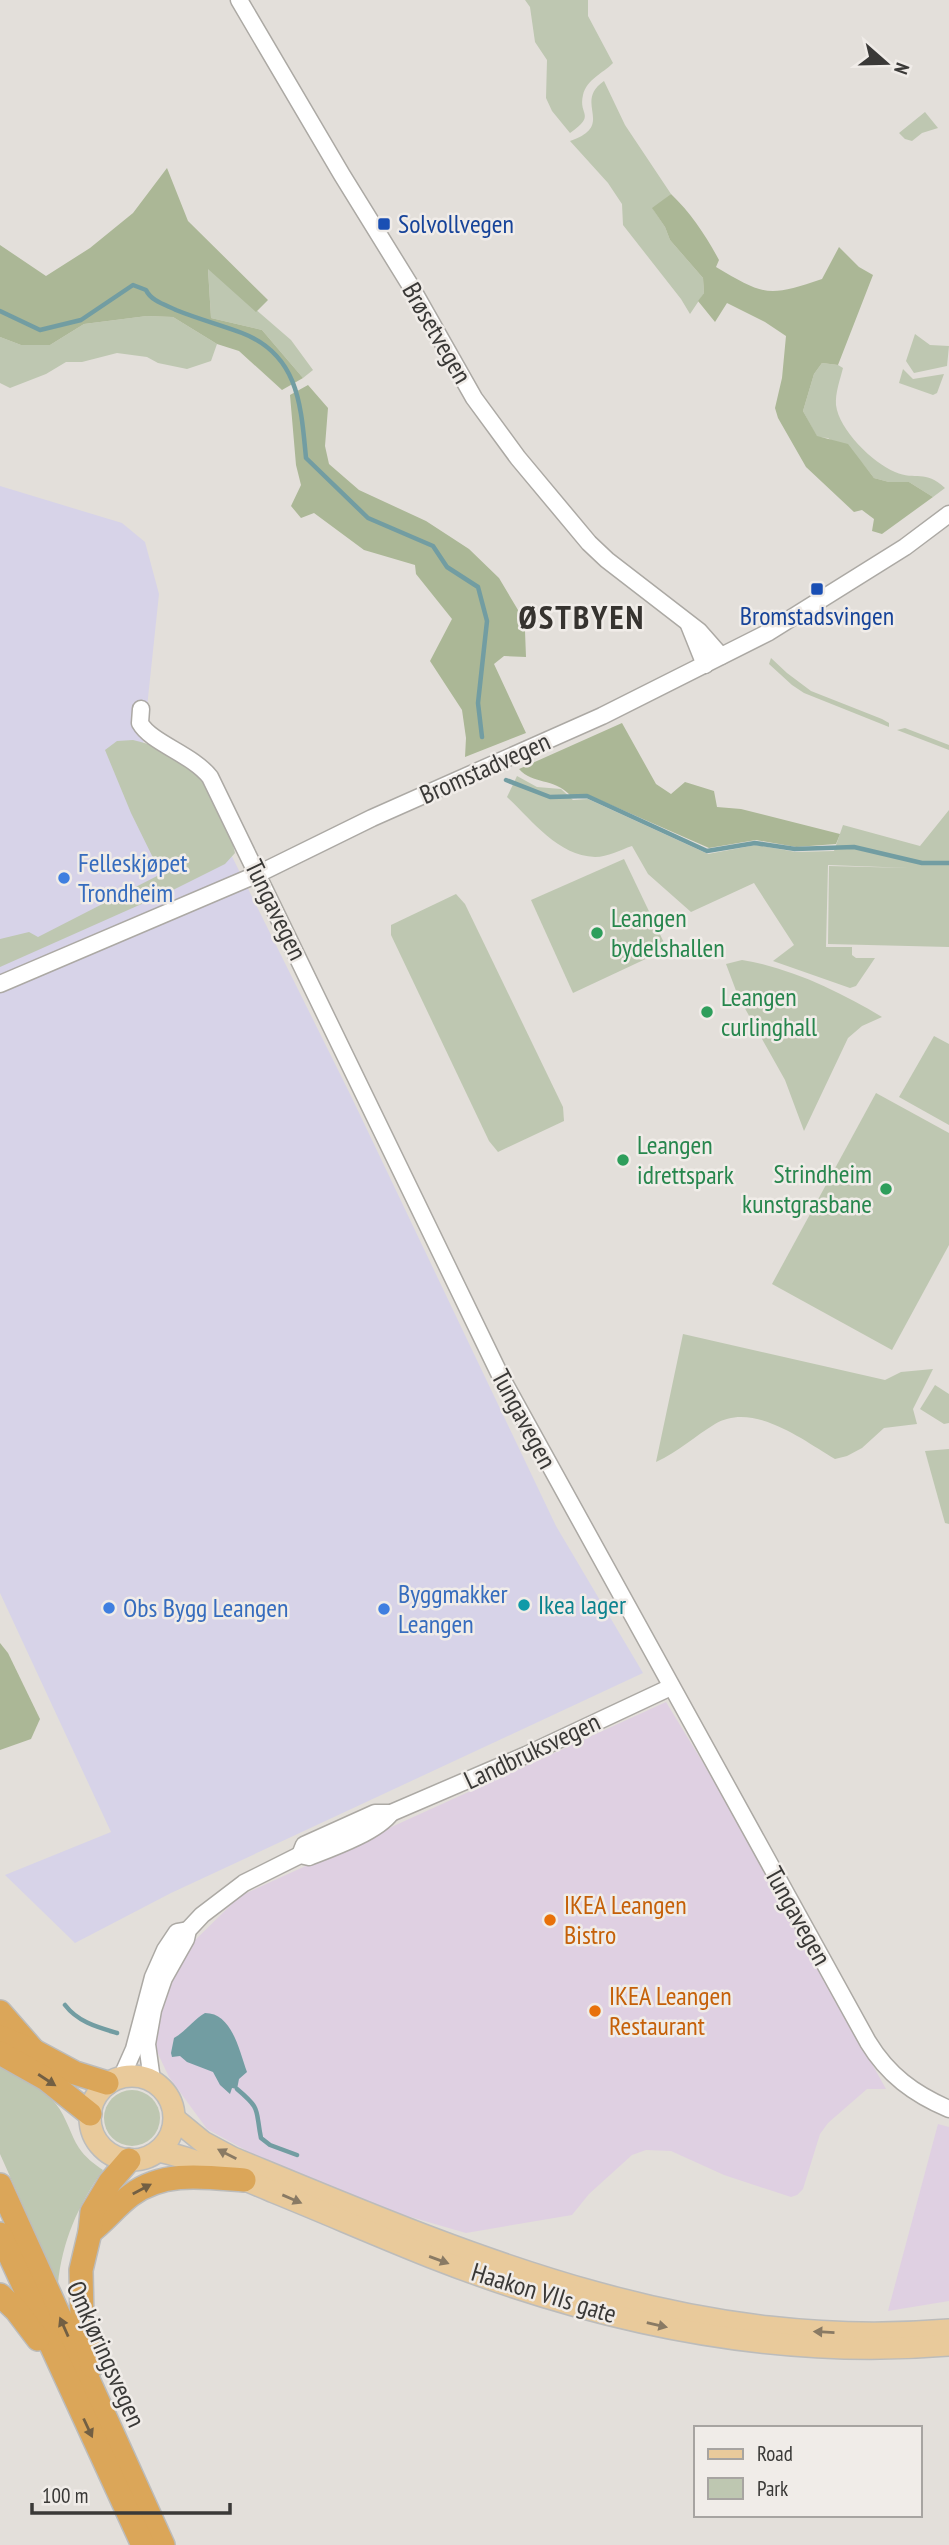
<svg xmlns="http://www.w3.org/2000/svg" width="949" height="2545" font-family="'PT Sans Narrow',sans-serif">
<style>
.commercial{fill:#dfd0e2}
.industrial{fill:#d7d3e8}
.green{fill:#bec7b1}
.forest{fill:#abb796}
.water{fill:#729da2}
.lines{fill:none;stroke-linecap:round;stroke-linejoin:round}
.stream{stroke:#729da2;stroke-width:4.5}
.minor-casing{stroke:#aca9a4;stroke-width:19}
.major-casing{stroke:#bcbcbb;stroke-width:24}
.highway-casing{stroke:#bcbcbb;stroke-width:26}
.minor{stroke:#fff;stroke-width:16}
.major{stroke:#e9ca9b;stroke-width:21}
.highway{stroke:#dba659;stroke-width:23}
.oneway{fill:#725f43}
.oneway2{fill:#897a64}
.transit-dot{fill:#1a4fb4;stroke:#f0ece8;stroke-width:2.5}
.shop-dot{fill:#3f7fe0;stroke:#f0ece8;stroke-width:2.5}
.leisure-dot{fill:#2e9e5b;stroke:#f0ece8;stroke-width:2.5}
.culture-dot{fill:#0f9aa8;stroke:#f0ece8;stroke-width:2.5}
.food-dot{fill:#e8710a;stroke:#f0ece8;stroke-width:2.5}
.labels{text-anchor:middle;stroke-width:5;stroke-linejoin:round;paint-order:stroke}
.transit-label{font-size:26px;fill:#164399;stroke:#f0ece8;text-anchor:start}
.street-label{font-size:26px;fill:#3a3937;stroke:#f0ece8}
.shop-label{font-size:26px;fill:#366cbe;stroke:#f0ece8;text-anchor:start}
.leisure-label{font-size:26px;fill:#27864d;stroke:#f0ece8;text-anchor:start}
.culture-label{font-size:26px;fill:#0d838f;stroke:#f0ece8;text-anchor:start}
.food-label{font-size:26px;fill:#c56008;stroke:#f0ece8;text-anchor:start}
.district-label{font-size:33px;font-weight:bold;letter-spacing:2px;fill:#36332f;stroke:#f0ece8}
</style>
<rect width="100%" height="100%" fill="#e3dfda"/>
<g class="commercial">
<path d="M 666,1702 L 719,1789 L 886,2089 L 867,2089 L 828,2123 L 820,2134 L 803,2189 L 797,2195 L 791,2197 L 724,2175 L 671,2151 L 646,2150 L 632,2155 L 589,2194 L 572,2215 L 466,2233 L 321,2191 L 207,2129 L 169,2077 L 151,2039 L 170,1974 L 187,1948 L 240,1896 Z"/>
<path d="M 938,2124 L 949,2127 L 949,2301 L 888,2311 Z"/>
</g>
<path class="industrial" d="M 0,486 L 122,523 L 145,542 L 159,594 L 143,745 L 187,766 L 351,1096 L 556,1526 L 643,1673 L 171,1893 L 75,1943 L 5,1875 L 111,1832 L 0,1593 Z"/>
<g class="green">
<path d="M 525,0 L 588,0 L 588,16 L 613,63 C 602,74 587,79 583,95 C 578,116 597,114 570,133 L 552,111 L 546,98 L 547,60 L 535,42 L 530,7 Z"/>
<path d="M 604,81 L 625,125 L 671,194 L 653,209 L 665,227 L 670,240 L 703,278 L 704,293 L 690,314 L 681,299 L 623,225 L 622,204 L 608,183 L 570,141 C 617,125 572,103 604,81 Z"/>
<path d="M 925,112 L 938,128 L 922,133 L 912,141 L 905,139 L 899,133 Z"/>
<path d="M 208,268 L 291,340 L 313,370 L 303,378 L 262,330 L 211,318 Z"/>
<path d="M 147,316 L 173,317 L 217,344 L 211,361 L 187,369 L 158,363 L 147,357 L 117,353 L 82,362 L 66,362 L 46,374 L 10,388 L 0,383 L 0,337 L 21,345 L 50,345 L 84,324 Z"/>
<path d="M 915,334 L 930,345 L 949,346 L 947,366 L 914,373 L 906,361 Z"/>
<path d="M 822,363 L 838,365 L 843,368 C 840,380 835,393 836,405 C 839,430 873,463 895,472 C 916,481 925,469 945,488 L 933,497 L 909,482 L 889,482 L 874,478 L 863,464 L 828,438 L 817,437 L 803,411 L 814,374 Z"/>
<path d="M 903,369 L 913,379 L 944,374 L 937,393 L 933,395 L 899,383 Z"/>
<path d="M 771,658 L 787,673 L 811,691 L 882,719 L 889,723 L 889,727 L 804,693 L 792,685 L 769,664 Z"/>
<path d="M 905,728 L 949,745 L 949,750 L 897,730 Z"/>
<path d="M 133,740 C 156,745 180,757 197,773 C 215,789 230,829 235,853 L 225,864 L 171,891 L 169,888 L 163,891 L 164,894 L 0,967 L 0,939 L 29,932 L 38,937 L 161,874 L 131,813 L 105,750 L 117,741 Z"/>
<path d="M 517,776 L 537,787 L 561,789 L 573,800 L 588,799 L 708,854 L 756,845 L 796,852 L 834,851 L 843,825 L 920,846 L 949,810 L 949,947 L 828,944 L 829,866 L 910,868 L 828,865 L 826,947 L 852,947 L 852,955 L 856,958 L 875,958 L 856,986 L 850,988 L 773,961 L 794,945 L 754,883 L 691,912 L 648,874 L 632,846 C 620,850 608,857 595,857 C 557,855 533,821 507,797 Z"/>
<path d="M 624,859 L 667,949 L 573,993 L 531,900 Z"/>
<path d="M 456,894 L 465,904 L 563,1107 L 564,1121 L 498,1152 L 489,1141 L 391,935 L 391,925 Z"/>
<path d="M 742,960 C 791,968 840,992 882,1017 L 862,1026 L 848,1038 L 804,1131 L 785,1080 L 738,996 L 726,964 Z"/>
<path d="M 934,1036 L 949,1044 L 949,1125 L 899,1097 Z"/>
<path d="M 876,1093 L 949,1133 L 949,1245 L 892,1350 L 772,1284 Z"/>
<path d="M 683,1334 L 885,1380 L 901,1372 L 933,1369 L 913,1409 L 917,1424 L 884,1428 L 862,1448 L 847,1456 L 835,1459 C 803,1440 753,1401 715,1424 C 695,1436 678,1452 656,1462 Z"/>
<path d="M 935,1385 L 949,1394 L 949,1423 L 944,1424 L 920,1409 Z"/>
<path d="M 949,1449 L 949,1524 L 945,1523 L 925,1451 Z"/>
<path d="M 0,2067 C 18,2077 42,2087 56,2104 C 67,2118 70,2134 79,2148 C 85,2157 94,2164 103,2170 C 78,2205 62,2242 58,2284 L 0,2154 Z"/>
<circle cx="132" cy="2118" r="28"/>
</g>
<g class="forest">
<path d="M 167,168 L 188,221 L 268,300 L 256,312 L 208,269 L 211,318 L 262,330 L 303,378 L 282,390 L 239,351 L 217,344 L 173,317 L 147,316 L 84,324 L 50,345 L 21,345 L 0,337 L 0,245 L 46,276 L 90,248 L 133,213 Z"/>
<path d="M 671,194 C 691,213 706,236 719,260 L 716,267 C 765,296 768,297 822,279 L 839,247 L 859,267 L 873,275 L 838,365 L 822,363 L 814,374 L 803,411 L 817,436 L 848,444 L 874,478 L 889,482 L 909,482 L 933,497 L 882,534 L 872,531 L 874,519 L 862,510 L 854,512 L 806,467 L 778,418 L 775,408 L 782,378 L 786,336 L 765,322 L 727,303 L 715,322 L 698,301 L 704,293 L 703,278 L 670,240 L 665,227 L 652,208 Z"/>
<path d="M 308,385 L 328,408 L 325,446 L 329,464 L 359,490 L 426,521 L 469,549 L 499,578 L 518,610 L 525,631 L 526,657 L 504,656 L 494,664 L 526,733 L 465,757 L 466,738 L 462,710 L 430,661 L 452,619 L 416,574 L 415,565 L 364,550 L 314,513 L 301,518 L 291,506 L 301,485 L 296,465 L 290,395 Z"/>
<path d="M 622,723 L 656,784 L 671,794 L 685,782 L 714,791 L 717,807 L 741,809 L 840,834 L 836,844 L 796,847 L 756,840 L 709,848 L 586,794 L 571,796 C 553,777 533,785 519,769 Z"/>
<path d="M 0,1643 L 8,1653 L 40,1719 L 31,1739 L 0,1750 Z"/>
</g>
<path class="water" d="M 205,2013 C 232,2013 239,2050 247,2072 L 239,2079 L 237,2089 L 232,2088 L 230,2094 L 220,2085 L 213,2072 L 187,2062 L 180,2056 L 172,2057 L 171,2053 L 174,2038 C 186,2031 193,2020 205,2013 Z"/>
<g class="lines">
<g class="stream">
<path d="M 0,311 L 40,330 L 81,320 L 133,285 L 146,290 C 151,301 166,305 176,310 C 198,319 221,325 242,333 C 299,355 301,406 306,458 L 368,518 L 433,546 L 447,567 L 478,587 L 487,621 L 478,703 L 482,737"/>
<path d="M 506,780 L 550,797 L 587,796 L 707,851 L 755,843 L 795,849 L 854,847 L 922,863 L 949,863"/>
<path d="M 65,2005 C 78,2022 97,2027 117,2033"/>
<path d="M 237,2089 C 262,2110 255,2109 261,2138 L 270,2145 L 297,2155"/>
</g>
<defs>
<g id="minor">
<path d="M 239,0 L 342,175 L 410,285 L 474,398 L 518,458 L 589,543 L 607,560 L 699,631 L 721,656"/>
<path d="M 689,625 L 705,665"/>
<path d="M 141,709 L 140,723 C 151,743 192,754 210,777 L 500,1375 L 868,2042 C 888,2075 914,2094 949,2109"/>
<path d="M 0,984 L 258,874 L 372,818 L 602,716 L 769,632 L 905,547 L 949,514"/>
<path d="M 300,1855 L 304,1845 L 375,1813 L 391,1813 L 526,1755 L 671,1687"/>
<path d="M 122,2076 L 134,2049 L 153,1977 L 165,1950 L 177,1932 L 188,1930"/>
<path d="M 152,2080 L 147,2044 L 153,2010 L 164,1978 L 186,1939 L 188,1930 L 202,1915 L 244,1883 L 300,1855 L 309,1857 C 332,1848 377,1832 391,1813"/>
</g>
<g id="major">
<circle cx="132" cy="2118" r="42"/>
<path d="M 175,2119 L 203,2142 L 233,2158 C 468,2255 688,2352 949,2330"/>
<path d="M 159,2151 C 199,2160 236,2176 274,2192 C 326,2213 378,2236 431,2257 C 596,2322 771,2360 949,2345"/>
</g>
<g id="highway">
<path d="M 0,2012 L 34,2051"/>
<path d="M 0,2037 L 34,2051 L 75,2073 L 107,2083"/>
<path d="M 0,2053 L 46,2079 L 90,2114"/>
<path d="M 0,2185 L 163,2545"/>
<path d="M 90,2232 C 105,2221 116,2206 131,2195 C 164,2170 206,2177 244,2180"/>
<path d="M 0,2234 L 143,2545"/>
<path d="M 0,2295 L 16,2310 L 38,2339"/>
<path d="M 92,2366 L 82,2321 L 81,2270 L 90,2232 L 92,2212 L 110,2182 L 129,2160"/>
</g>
</defs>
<use href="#minor" class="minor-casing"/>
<use href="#major" class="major-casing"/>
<use href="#highway" class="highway-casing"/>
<use href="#minor" class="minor"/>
<use href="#major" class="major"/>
<use href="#highway" class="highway"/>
</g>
<defs><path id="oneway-solid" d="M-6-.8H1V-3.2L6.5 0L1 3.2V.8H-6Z" transform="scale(1.75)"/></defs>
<g class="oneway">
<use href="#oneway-solid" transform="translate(47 2080) rotate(33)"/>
<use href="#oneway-solid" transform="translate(142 2189) rotate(-28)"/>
<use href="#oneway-solid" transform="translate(64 2327) rotate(-114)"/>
<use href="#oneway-solid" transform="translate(88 2428) rotate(65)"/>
</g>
<g class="oneway2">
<use href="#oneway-solid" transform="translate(227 2154) rotate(-153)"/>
<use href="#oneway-solid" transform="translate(292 2199) rotate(23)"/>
<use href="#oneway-solid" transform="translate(439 2260) rotate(20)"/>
<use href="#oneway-solid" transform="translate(657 2325) rotate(13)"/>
<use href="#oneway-solid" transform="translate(824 2332) rotate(-177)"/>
</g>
<g class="transit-dot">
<rect x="377" y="217" width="14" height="14" rx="3.5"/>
<rect x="810" y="582" width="14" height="14" rx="3.5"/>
</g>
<g class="shop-dot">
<circle cx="64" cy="878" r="7"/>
<circle cx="109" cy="1608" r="7"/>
<circle cx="384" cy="1609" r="7"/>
</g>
<g class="leisure-dot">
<circle cx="597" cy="933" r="7"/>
<circle cx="707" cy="1012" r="7"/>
<circle cx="623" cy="1160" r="7"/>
<circle cx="886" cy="1189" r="7"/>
</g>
<circle class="culture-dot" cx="524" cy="1605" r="7"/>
<g class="food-dot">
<circle cx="550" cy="1920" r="7"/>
<circle cx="595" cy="2011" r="7"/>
</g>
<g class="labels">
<g class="transit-label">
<text x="398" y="233">Solvollvegen</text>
<text x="817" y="625" text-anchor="middle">Bromstadsvingen</text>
</g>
<g class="street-label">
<text transform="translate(437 333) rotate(60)" y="9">Brøsetvegen</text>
<text transform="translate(485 768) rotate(-24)" y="9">Bromstadvegen</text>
<text transform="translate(276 910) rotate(64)" y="9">Tungavegen</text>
<text transform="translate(524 1419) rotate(62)" y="9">Tungavegen</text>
<text transform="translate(532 1751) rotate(-25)" y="9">Landbruksvegen</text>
<text transform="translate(798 1916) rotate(61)" y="9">Tungavegen</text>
<text transform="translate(544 2293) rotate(17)" y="9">Haakon VIIs gate</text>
<text transform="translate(106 2354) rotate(66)" y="9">Omkjøringsvegen</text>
</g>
<g class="shop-label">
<text x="78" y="872">Felleskjøpet<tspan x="78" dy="30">Trondheim</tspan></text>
<text x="398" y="1603">Byggmakker<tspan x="398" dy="30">Leangen</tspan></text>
<text x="123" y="1617">Obs Bygg Leangen</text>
</g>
<g class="leisure-label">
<text x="611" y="927">Leangen<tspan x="611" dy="30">bydelshallen</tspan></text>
<text x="721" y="1006">Leangen<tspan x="721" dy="30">curlinghall</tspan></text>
<text x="637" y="1154">Leangen<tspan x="637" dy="30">idrettspark</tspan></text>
<text x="872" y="1183" text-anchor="end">Strindheim<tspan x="872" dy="30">kunstgrasbane</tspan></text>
</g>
<g class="culture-label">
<text x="538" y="1614">Ikea lager</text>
</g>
<g class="food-label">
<text x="564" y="1914">IKEA Leangen<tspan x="564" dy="30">Bistro</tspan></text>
<text x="609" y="2005">IKEA Leangen<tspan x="609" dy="30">Restaurant</tspan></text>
</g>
<g class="district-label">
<text x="582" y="629">ØSTBYEN</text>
</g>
</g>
<rect x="694" y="2426" width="228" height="91" fill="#f0ece8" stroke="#a7a4a1" stroke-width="2"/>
<rect x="708" y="2449" width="35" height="10" fill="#e9ca9b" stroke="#a7a4a1" stroke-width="2"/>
<text x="757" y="2461" font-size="21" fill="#3a3937">Road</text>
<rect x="708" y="2478" width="35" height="21" fill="#bec7b1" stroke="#a7a4a1" stroke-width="2"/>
<text x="757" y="2496" font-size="21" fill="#3a3937">Park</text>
<g transform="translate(886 63) rotate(110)" stroke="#f0ece8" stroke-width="5" paint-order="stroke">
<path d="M0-5L12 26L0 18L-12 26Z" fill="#3a3937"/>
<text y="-10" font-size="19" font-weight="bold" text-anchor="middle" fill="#3a3937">N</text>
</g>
<path d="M32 2503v10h198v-10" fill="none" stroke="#3a3937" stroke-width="3.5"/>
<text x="42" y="2503" font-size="21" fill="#3a3937" stroke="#f0ece8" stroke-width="5" paint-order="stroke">100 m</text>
</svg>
